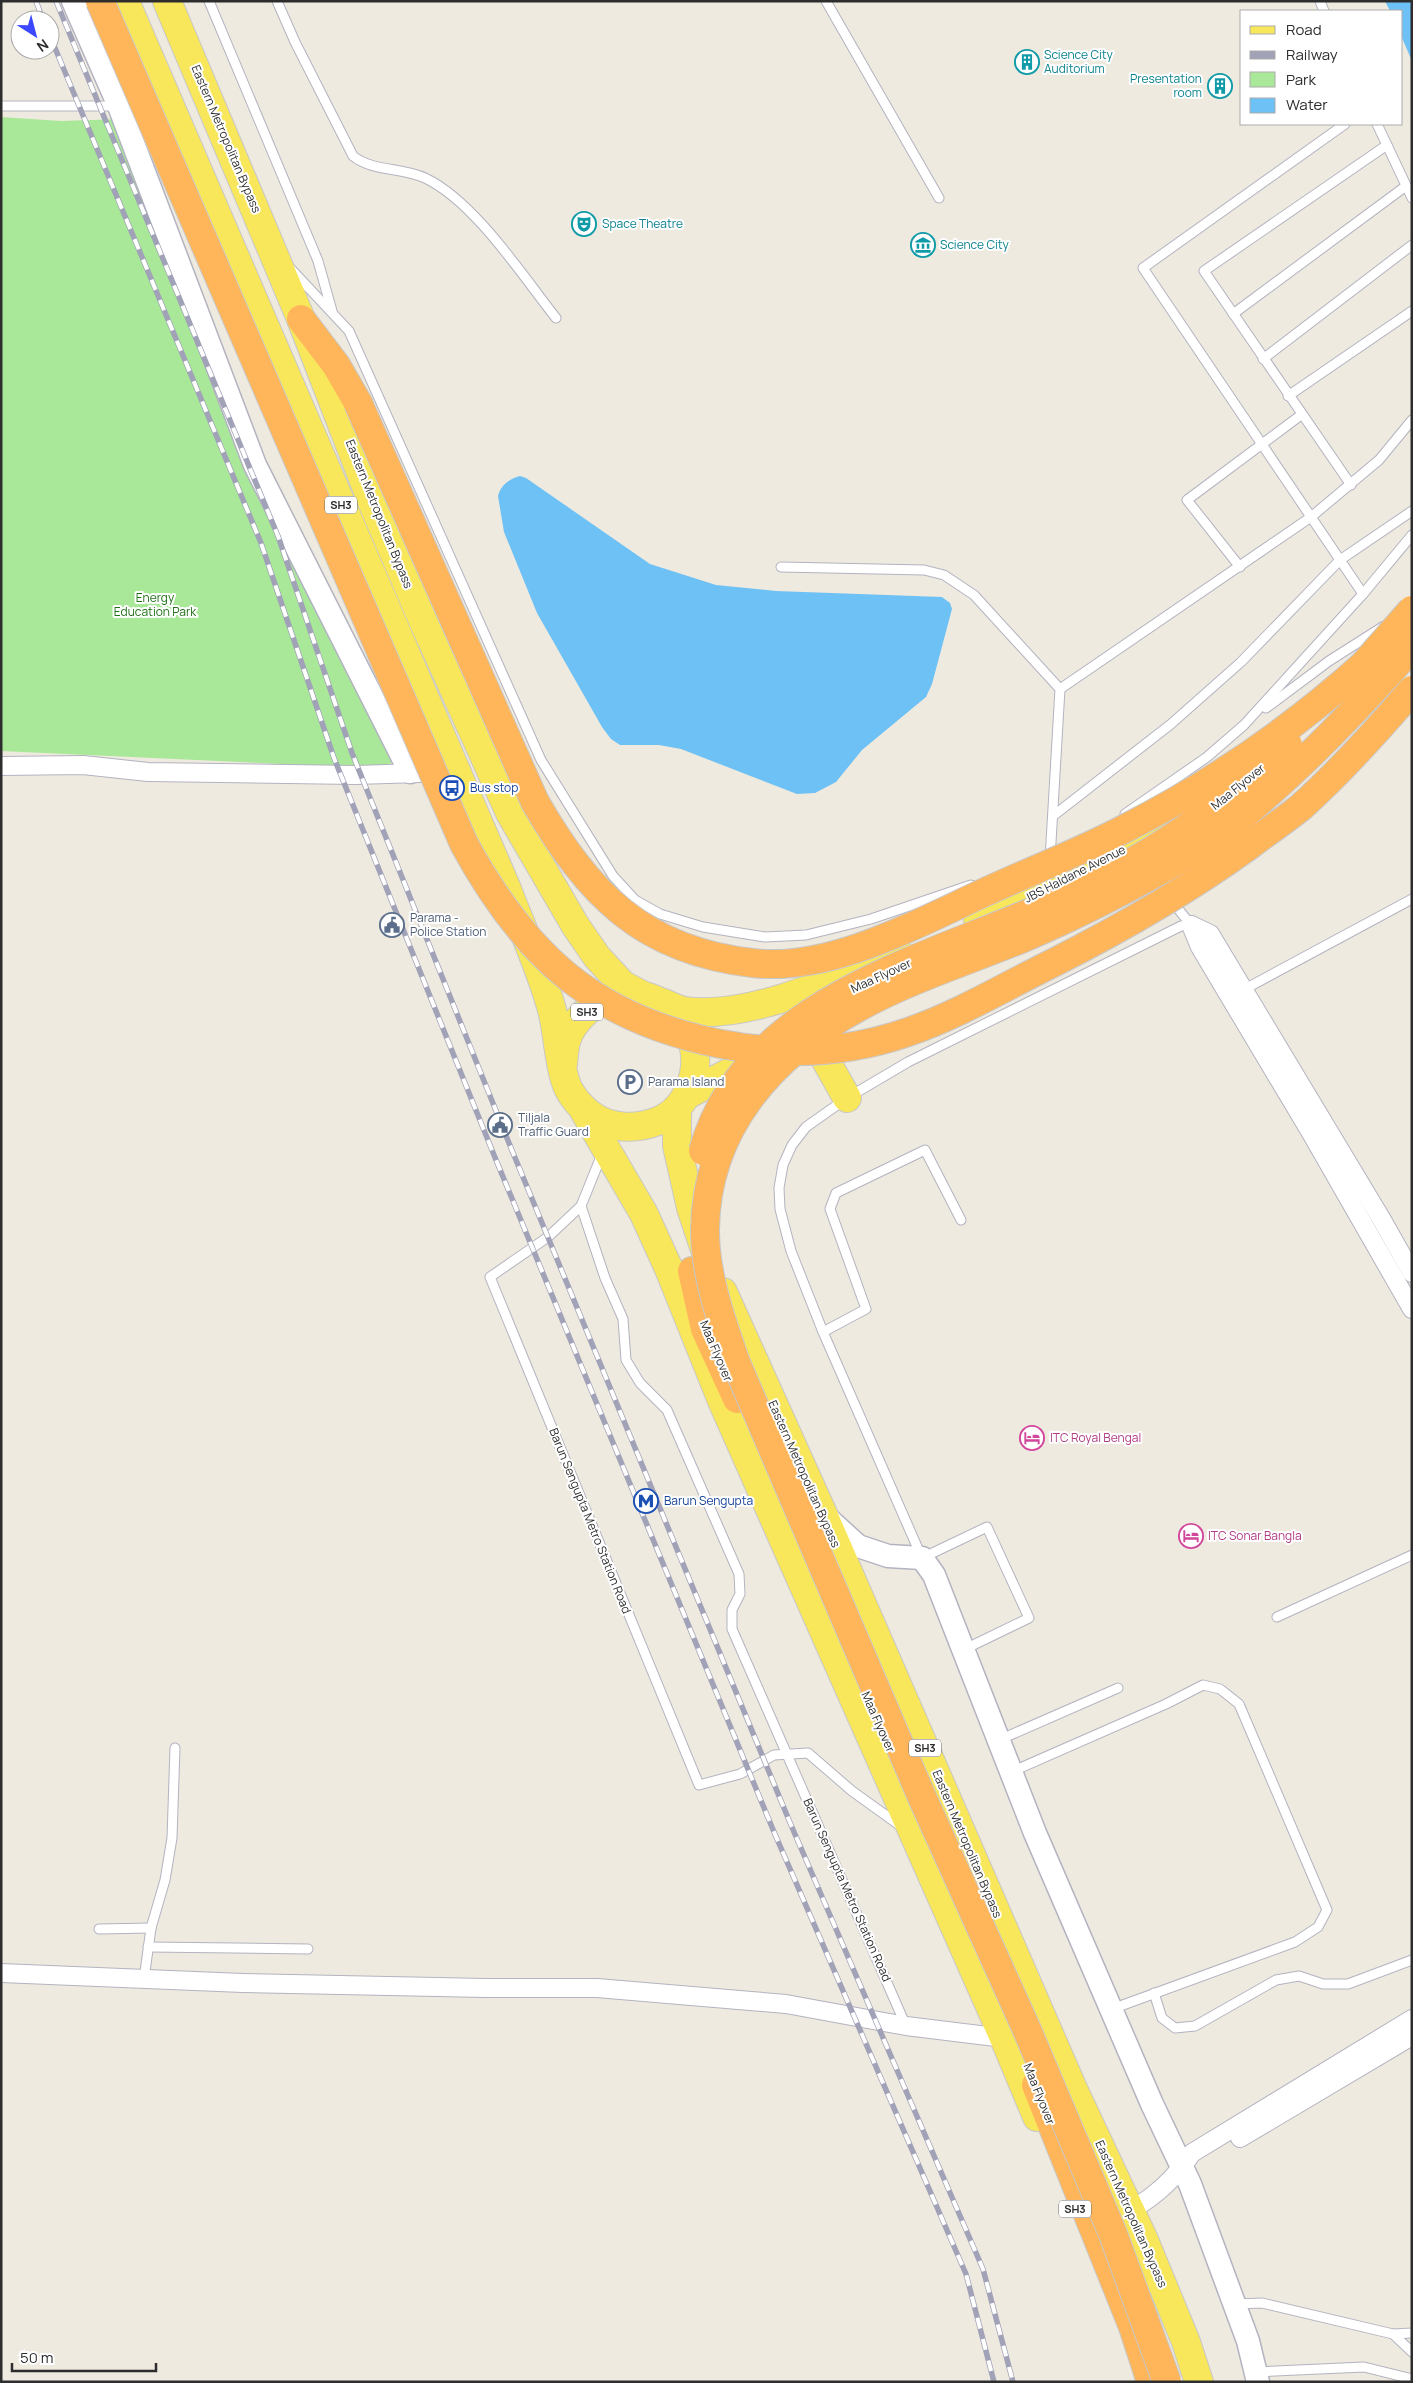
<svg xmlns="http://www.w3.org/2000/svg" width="1413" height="2383" font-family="Manrope,sans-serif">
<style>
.green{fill:#aae899}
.water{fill:#6ec1f5}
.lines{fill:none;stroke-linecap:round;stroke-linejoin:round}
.service-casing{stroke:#b3b3c1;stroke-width:11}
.minor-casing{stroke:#b3b3c1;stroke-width:20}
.tertiary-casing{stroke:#b3b3c1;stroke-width:25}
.primary-casing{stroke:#c8c8c8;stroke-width:30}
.motorway-casing{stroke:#c8c8c8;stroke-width:30}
.service{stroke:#fff;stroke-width:9}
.minor{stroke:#fff;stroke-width:18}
.tertiary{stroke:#fff;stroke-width:22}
.primary{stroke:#f8e75b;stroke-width:28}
.motorway{stroke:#ffb65a;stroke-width:28}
.rail-casing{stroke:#a1a2b8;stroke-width:5.5}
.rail{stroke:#fff;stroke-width:4;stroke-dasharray:11;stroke-linecap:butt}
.motorway-bridge-casing{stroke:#c8c8c8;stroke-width:30;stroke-linecap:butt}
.motorway-bridge{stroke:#ffb65a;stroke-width:28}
.labels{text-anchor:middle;stroke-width:4;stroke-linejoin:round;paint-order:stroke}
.shield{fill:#fff;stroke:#6c6c6c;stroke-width:1}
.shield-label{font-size:11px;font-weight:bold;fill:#2d2d2d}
.culture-label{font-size:12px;fill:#0d838f;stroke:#fff;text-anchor:start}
.street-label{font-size:12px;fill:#2d2d2d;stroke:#fff}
.park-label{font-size:12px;fill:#1f7017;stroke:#fff}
.transit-label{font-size:12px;fill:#164399;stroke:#fff;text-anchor:start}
.service-label{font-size:12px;fill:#4e5e75;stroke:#fff;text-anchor:start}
.hotel-label{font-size:12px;fill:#b23c85;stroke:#fff;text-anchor:start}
</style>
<rect width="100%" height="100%" fill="#efeadf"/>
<path class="green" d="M 1,117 L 61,121 L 120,119 L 169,244 L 393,756 L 389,769 L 1,751 Z"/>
<g class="water">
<path d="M 1385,1 L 1412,1 L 1412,61 L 1402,38 L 1402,11 L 1390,11 Z"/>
<path d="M 520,476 L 526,478 L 650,564 L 716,585 L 776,591 L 942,597 L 950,603 L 952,609 L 932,684 L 926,697 L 862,750 L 836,782 L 815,793 L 797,794 L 681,749 L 659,745 L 620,745 L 611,739 L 602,727 L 537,613 L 504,532 L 498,496 C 501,485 509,479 520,476 Z"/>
</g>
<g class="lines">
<defs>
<g id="service">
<path d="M 209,1 L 318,261 L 332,311"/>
<path d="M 277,1 L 295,42 L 353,156 C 373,172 402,167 425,178 C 474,201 522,275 556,318"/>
<path d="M 826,1 L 939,198"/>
<path d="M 1320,1 L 1324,11"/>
<path d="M 1,106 L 118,106"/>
<path d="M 1345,124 L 1143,268 L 1363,594"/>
<path d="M 1377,124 L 1412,198"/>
<path d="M 291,269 L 349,331 L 541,760 L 613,876 L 635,900 L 660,914 L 703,927 L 765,937 L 806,935 L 871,919 L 971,885"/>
<path d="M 1233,314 L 1406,186"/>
<path d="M 1263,359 L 1412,245"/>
<path d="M 1288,396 L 1412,311"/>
<path d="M 1351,485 L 1204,271 L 1387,145"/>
<path d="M 781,567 L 924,570 L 944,575 L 974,595 L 1060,689 L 1050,859"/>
<path d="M 1240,567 L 1187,500 L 1301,415"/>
<path d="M 1060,689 L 1311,517 L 1379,460 L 1412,420"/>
<path d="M 1266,708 L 1329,661 L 1384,626"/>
<path d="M 1125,814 L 1207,757 L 1244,725 L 1363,594 L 1412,535"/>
<path d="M 1053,816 L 1171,724 L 1241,662 L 1340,560 L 1412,511"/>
<path d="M 1171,900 L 1191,925"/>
<path d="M 1243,990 L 1412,899"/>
<path d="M 602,1154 L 581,1206 L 548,1237 L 490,1277 L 699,1785 L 740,1774 L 774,1755 L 808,1753 L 852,1791 L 902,1827"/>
<path d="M 581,1206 L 605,1278 L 623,1319 L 626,1360 L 640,1383 L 667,1410 L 739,1574 L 740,1594 L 732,1610 L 732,1629 L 906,2026"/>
<path d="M 823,1332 L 866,1309 L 830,1209 L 836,1193 L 925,1150 L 961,1220"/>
<path d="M 1277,1617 L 1412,1555"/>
<path d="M 965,1649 L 1029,1618 L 987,1527 L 922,1558 L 823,1332 L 791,1251 L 780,1209 L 779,1188 L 783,1165 L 792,1145 L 806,1127 L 847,1098 L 908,1062 L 1181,926 L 1191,925"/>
<path d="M 999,1740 L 1118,1688"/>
<path d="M 1011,1772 L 1166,1704 L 1203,1685 L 1220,1689 L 1239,1704 L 1327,1910 L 1318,1927 L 1295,1942 L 1112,2009"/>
<path d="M 99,1929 L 151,1928"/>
<path d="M 148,1947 L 308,1949"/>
<path d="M 144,1979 L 151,1928 L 165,1880 L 172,1838 L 175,1748"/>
<path d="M 1154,1993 L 1162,2018 L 1175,2028 L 1195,2026 L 1276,1980 L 1299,1976 L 1323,1984 L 1348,1984 L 1412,1960"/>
<path d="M 1235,2304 L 1262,2303 L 1393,2334 L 1412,2333"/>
<path d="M 1393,2334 L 1412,2352"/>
<path d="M 1256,2372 L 1364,2367 L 1412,2379"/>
</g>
<g id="minor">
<path d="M 1,766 L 83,765 L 148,772 L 355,775 L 420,773"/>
<path d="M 1191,925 L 1200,947 L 1311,1133 L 1412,1309"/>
<path d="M 1191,925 L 1210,934 L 1382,1220 L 1412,1273"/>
<path d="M 1,1973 L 243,1983 L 486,1988 L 597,1988 L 786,2004 L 906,2026 L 1004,2038"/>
<path d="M 1240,2138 L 1412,2036"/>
<path d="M 1131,2210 C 1156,2196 1176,2177 1192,2153 L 1412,2019"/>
</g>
<g id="tertiary">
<path d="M 73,1 L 119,106 L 255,465 L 410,772"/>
<path d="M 826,1517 L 858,1546 L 888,1556 L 922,1558 L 934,1575 L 1035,1833 L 1152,2104 L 1190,2184 L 1248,2341 L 1258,2382"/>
</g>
<g id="primary">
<path d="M 125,1 L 507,889 C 522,929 541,969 552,1010 C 558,1033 559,1068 568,1088 C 573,1098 581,1107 590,1114 C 610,1129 635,1130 658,1121 C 673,1115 684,1102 690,1087 C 716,1022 640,965 587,1011 C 578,1019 569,1030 566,1042 C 564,1049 564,1057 563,1064"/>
<path d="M 167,1 L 301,319 L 372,502 L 423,621 L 510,813 L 575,925 L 597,957 L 623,985 L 642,995"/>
<path d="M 978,920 C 1053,887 1127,853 1192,803"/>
<path d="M 664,1003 C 671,1006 678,1010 685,1011 C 751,1020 840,977 899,953"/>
<path d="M 811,1034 L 847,1098"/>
<path d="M 687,1095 L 758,1057"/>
<path d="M 677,1108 L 677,1146 L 691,1208 L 705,1250"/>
<path d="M 584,1111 L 644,1214 L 669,1269 L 722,1401 L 1004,2038 L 1037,2117"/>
<path d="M 723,1292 L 823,1514 L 1074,2091 L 1144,2240 L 1186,2342 L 1199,2382"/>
</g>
<g id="motorway">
<path d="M 301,319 L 336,365 L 358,403"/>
<path d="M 692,1271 L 705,1329 L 737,1399"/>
<path d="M 1036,2085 L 1133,2327 L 1151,2382"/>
</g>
</defs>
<use href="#service" class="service-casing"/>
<use href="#minor" class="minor-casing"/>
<use href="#tertiary" class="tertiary-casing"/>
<use href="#primary" class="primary-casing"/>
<use href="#motorway" class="motorway-casing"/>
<use href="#service" class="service"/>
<use href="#minor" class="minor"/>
<use href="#tertiary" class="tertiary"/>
<use href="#primary" class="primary"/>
<use href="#motorway" class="motorway"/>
<defs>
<g id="rail">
<path d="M 36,1 L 43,20"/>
<path d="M 56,1 L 278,536 L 352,753 L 511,1148 L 791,1825 L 983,2269 L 1013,2382"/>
<path d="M 50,36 L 261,543 L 334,758 L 494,1155 L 774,1832 L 966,2274 L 994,2382"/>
</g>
</defs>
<use href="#rail" class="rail-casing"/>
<use href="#rail" class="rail"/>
<defs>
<g id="motorway-bridge">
<path d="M 100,1 L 464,844 C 525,956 594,1019 721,1044 C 784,1056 848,1053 908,1032 C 958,1015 1006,986 1053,963 C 1122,928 1188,890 1250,845 C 1267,832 1285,820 1301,807 C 1341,771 1377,731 1412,690"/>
<path d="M 358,403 L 535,802 C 588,894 643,951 753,963 C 828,972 915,925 981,894 C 1030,871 1081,852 1128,827 C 1214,783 1295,727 1366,663"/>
<path d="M 1354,676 L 1412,610"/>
<path d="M 703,1151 C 744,1005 913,963 1036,910 C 1063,898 1090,884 1117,870 C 1180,838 1236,793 1288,745"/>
<path d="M 1167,2382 L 1113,2234 L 1027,2030 L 921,1795 L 736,1363 C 721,1320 705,1275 705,1230 C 706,1127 773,1054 859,1007 C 910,979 967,961 1021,939 C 1078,915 1134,886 1187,855 C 1218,838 1244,815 1270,792 C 1321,747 1367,698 1412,647"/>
</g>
</defs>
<use href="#motorway-bridge" class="motorway-bridge-casing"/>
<use href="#motorway-bridge" class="motorway-bridge"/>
</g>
<defs>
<symbol id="building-ring" viewBox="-11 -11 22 22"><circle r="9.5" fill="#fff" stroke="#0f9aa8" stroke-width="1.5"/><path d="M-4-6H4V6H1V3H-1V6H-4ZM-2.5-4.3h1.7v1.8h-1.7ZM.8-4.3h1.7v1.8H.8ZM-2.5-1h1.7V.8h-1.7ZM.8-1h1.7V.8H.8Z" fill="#0f9aa8"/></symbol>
<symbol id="theatre-ring" viewBox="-11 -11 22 22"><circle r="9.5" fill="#fff" stroke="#0f9aa8" stroke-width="1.5"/><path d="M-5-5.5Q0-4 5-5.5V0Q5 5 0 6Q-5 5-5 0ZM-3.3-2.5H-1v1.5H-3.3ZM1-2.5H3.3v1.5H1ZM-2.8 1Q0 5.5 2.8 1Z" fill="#0f9aa8"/></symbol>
<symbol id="museum-ring" viewBox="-11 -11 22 22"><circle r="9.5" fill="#fff" stroke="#0f9aa8" stroke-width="1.5"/><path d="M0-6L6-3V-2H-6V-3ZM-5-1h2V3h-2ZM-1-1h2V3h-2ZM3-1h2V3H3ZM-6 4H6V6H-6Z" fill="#0f9aa8"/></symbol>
<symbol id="bus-ring" viewBox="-11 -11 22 22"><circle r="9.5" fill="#fff" stroke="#1a4fb4" stroke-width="1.5"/><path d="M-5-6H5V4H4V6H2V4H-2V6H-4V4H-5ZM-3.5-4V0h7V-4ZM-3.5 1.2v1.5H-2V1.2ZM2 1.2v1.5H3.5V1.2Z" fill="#1a4fb4"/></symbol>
<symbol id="civic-ring" viewBox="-11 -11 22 22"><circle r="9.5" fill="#fff" stroke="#5c6f8a" stroke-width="1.5"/><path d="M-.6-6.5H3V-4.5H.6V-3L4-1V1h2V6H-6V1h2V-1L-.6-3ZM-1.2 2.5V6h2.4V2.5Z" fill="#5c6f8a"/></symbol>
<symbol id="parking-ring" viewBox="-11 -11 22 22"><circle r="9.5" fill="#fff" stroke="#5c6f8a" stroke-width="1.5"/><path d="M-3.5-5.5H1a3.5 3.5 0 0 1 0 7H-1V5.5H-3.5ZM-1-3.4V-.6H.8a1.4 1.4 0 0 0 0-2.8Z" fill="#5c6f8a"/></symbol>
<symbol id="hotel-ring" viewBox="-11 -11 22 22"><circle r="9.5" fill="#fff" stroke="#d1479c" stroke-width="1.5"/><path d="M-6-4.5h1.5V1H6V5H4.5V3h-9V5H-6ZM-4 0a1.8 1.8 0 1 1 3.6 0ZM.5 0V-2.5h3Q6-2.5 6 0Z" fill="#d1479c"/></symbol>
<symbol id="metro-ring" viewBox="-11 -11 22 22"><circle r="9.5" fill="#fff" stroke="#1a4fb4" stroke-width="1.5"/><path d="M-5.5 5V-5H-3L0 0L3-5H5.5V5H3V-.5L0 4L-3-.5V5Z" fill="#1a4fb4"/></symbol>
</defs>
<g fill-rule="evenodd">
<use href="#building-ring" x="1013" y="48" width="28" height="28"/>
<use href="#building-ring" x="1206" y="72" width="28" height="28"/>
<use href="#theatre-ring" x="570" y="210" width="28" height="28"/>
<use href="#museum-ring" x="909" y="231" width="28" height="28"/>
<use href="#bus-ring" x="438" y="774" width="28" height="28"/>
<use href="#civic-ring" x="378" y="911" width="28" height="28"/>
<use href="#parking-ring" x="616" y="1068" width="28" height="28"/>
<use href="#civic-ring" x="486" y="1111" width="28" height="28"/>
<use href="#hotel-ring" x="1018" y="1424" width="28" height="28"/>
<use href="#metro-ring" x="632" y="1487" width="28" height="28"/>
<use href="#hotel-ring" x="1177" y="1522" width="28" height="28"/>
</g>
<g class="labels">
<g class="shield">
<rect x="325" y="496.5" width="32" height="17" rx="4"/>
<rect x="571" y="1003.5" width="32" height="17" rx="4"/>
<rect x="909" y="1739.5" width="32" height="17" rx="4"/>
<rect x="1059" y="2200.5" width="32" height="17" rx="4"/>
</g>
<g class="shield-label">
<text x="341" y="509">SH3</text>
<text x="587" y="1016">SH3</text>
<text x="925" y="1752">SH3</text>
<text x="1075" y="2213">SH3</text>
</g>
<g class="culture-label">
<text x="1044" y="59">Science City<tspan x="1044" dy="14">Auditorium</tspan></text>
<text x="1202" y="83" text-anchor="end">Presentation<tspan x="1202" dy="14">room</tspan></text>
<text x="602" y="228">Space Theatre</text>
<text x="940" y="249">Science City</text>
</g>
<g class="street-label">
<text transform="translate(226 139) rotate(67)" y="4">Eastern Metropolitan Bypass</text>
<text transform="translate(379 514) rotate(68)" y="4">Eastern Metropolitan Bypass</text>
<text transform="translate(1238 787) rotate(-39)" y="4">Maa Flyover</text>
<text transform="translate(1075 874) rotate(-27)" y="4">JBS Haldane Avenue</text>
<text transform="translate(881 976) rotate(-25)" y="4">Maa Flyover</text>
<text transform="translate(716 1351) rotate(67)" y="4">Maa Flyover</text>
<text transform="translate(804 1474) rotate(66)" y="4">Eastern Metropolitan Bypass</text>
<text transform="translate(590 1521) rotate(68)" y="4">Barun Sengupta Metro Station Road</text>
<text transform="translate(878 1722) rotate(66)" y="4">Maa Flyover</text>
<text transform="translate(967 1844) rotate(67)" y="4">Eastern Metropolitan Bypass</text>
<text transform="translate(847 1890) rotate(66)" y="4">Barun Sengupta Metro Station Road</text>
<text transform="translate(1039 2094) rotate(68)" y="4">Maa Flyover</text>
<text transform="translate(1131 2214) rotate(66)" y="4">Eastern Metropolitan Bypass</text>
</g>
<g class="park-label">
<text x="155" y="602">Energy<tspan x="155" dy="14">Education Park</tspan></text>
</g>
<g class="transit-label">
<text x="470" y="792">Bus stop</text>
<text x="664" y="1505">Barun Sengupta</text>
</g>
<g class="service-label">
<text x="410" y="922">Parama -<tspan x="410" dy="14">Police Station</tspan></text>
<text x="648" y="1086">Parama Island</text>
<text x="518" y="1122">Tiljala<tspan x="518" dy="14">Traffic Guard</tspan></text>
</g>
<g class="hotel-label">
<text x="1050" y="1442">ITC Royal Bengal</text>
<text x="1208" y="1540">ITC Sonar Bangla</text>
</g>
</g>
<rect width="1413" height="2383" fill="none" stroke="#2d2d2d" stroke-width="5"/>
<rect x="1240" y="10" width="162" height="115" fill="#ffffff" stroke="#ababab"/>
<rect x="1250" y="26" width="25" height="8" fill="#f8e75b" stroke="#ababab"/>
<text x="1286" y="35" font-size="15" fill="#2d2d2d">Road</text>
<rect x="1250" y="51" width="25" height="8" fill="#a1a2b8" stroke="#ababab"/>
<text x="1286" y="60" font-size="15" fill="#2d2d2d">Railway</text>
<rect x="1250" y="72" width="25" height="15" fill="#aae899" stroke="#ababab"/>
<text x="1286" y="85" font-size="15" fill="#2d2d2d">Park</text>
<rect x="1250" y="98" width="25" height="15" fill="#6ec1f5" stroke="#ababab"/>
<text x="1286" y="110" font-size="15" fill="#2d2d2d">Water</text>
<g transform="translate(35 35) rotate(144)"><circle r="24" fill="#ffffff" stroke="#ababab"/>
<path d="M0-4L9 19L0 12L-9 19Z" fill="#3c48ff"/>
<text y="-8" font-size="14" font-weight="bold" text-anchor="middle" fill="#2d2d2d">N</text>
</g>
<path d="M12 2363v8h144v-8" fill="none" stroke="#2d2d2d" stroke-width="2.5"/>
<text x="20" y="2363" font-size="15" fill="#2d2d2d" stroke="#ffffff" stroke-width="4" paint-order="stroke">50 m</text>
</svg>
